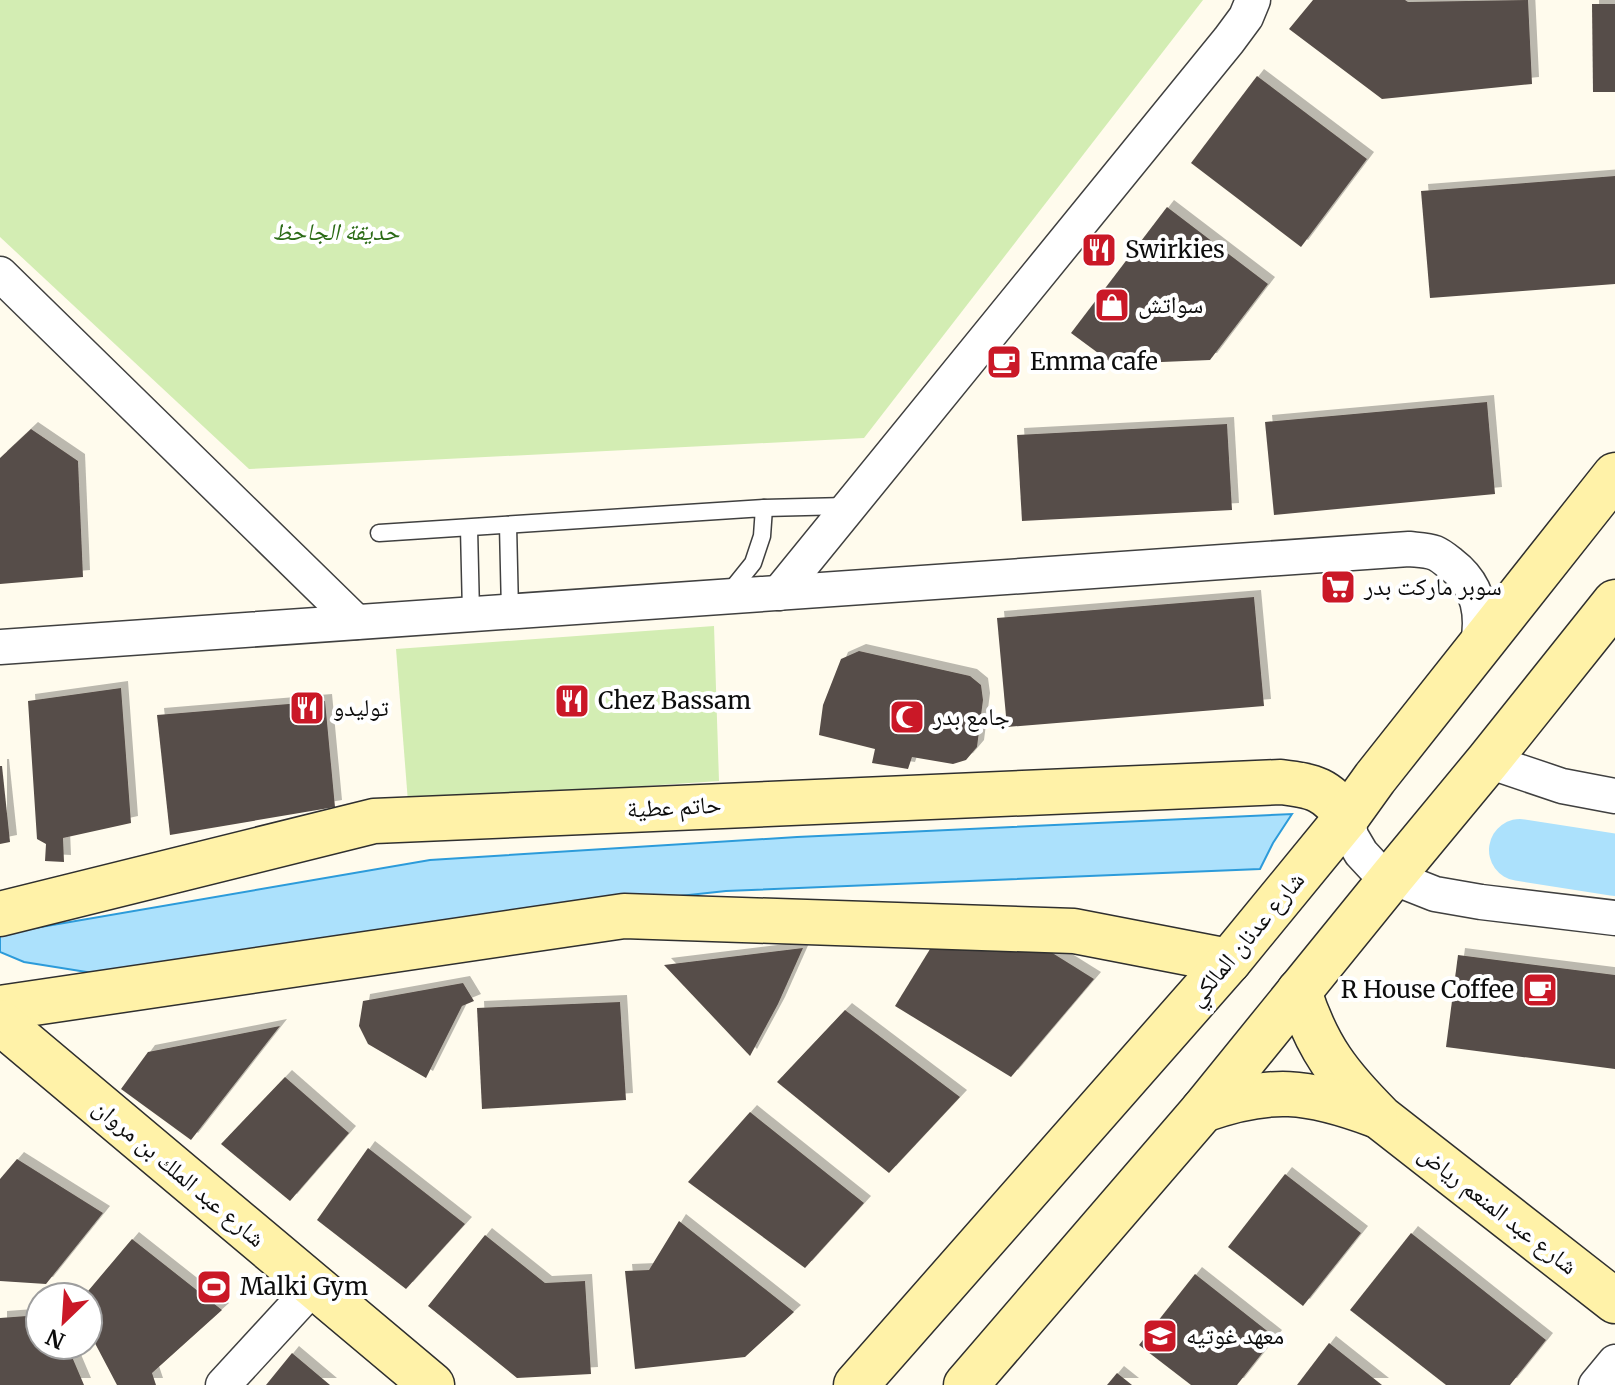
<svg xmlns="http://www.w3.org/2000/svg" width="1615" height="1385" font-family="Merriweather,'Noto Naskh Arabic',serif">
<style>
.green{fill:#d3edb3}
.water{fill:#ace1fc;stroke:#2c9bda;stroke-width:2}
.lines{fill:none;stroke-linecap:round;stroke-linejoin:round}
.river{stroke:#ace1fc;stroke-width:62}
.building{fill:#574d48;filter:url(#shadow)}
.lane-casing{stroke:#404040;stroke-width:19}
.street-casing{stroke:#404040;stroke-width:37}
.secondary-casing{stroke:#2f2f2f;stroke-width:47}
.lane{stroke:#fff;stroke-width:16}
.street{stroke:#fff;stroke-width:34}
.secondary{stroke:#fff2a8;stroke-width:44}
.labels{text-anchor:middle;stroke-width:8;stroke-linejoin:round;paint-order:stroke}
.park-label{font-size:24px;font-style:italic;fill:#2c6b17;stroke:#fff}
.poi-label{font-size:24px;fill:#0d0d0d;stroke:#fff;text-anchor:start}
.street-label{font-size:24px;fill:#0d0d0d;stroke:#fff}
</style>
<defs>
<filter id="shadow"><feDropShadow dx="7" dy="-7" stdDeviation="0" flood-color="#0004"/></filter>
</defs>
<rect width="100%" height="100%" fill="#fffbed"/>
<g class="green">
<path d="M 0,0 L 1203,0 L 864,438 L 249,469 L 0,237 Z"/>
<path d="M 714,626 L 719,781 L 408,802 L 396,649 Z"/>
</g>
<path class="water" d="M 1292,814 L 1273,843 L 1260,869 L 726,891 L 437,922 L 124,978 L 24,962 L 0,952 L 0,934 L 430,860 L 797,837 Z"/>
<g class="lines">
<path class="river" d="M 1520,850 L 1615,865"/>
</g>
<g class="building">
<path d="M 1313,0 L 1405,0 L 1408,2 L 1528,0 L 1532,84 L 1382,99 L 1289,29 Z"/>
<path d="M 1592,4 L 1615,4 L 1615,92 L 1593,92 Z"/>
<path d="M 1257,76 L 1367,159 L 1301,247 L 1191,163 Z"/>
<path d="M 1615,176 L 1615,284 L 1430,298 L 1421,191 Z"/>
<path d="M 1167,207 L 1268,284 L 1210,360 L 1113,364 L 1071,333 Z"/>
<path d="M 1487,402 L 1495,494 L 1274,515 L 1265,422 Z"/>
<path d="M 1227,424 L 1232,510 L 1022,521 L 1017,435 Z"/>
<path d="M 31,429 L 78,461 L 83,577 L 0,584 L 0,458 Z"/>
<path d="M 1254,597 L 1264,706 L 1007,727 L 997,618 Z"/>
<path d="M 859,651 L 970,676 L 981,685 L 983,700 L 977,747 L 966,760 L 953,764 L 912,757 L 908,769 L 872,763 L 875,749 L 819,735 L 823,705 L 841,659 Z"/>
<path d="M 121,688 L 131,823 L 63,838 L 64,862 L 45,861 L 46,844 L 37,839 L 28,701 Z"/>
<path d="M 325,701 L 335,807 L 170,835 L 157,715 Z"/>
<path d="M 0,766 L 2,766 L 10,842 L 0,844 Z"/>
<path d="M 935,941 L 1046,949 L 1094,979 L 1011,1077 L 895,1006 Z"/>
<path d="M 803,948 L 778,1004 L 750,1056 L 664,965 Z"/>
<path d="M 1458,955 L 1615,975 L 1615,1069 L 1446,1047 Z"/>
<path d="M 463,983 L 474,1001 L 462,1006 L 426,1078 L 368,1044 L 359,1026 L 363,1001 Z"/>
<path d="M 620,1002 L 626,1100 L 482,1109 L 477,1008 Z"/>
<path d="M 845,1010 L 960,1097 L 889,1173 L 777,1082 Z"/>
<path d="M 280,1026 L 191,1140 L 121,1089 L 148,1052 Z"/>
<path d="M 285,1077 L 349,1133 L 290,1201 L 221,1144 Z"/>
<path d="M 750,1112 L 864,1203 L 805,1268 L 688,1182 Z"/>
<path d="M 368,1148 L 465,1224 L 406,1289 L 317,1220 Z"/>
<path d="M 17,1159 L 103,1213 L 46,1284 L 0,1281 L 0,1179 Z"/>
<path d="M 1285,1174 L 1361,1233 L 1303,1306 L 1228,1247 Z"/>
<path d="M 679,1221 L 794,1312 L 745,1357 L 635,1369 L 625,1271 L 649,1270 Z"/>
<path d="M 1411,1233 L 1546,1340 L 1510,1385 L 1446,1385 L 1350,1310 Z"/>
<path d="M 485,1235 L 545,1283 L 585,1281 L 591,1374 L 517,1378 L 428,1306 Z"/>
<path d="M 132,1239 L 222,1310 L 152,1373 L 156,1385 L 117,1385 L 88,1330 L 88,1297 L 83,1297 Z"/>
<path d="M 1195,1274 L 1275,1337 L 1237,1385 L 1191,1385 L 1139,1345 Z"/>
<path d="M 40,1315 L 40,1345 L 67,1345 L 84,1385 L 0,1385 L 0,1318 Z"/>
<path d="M 1329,1343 L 1382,1385 L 1297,1385 Z"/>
<path d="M 292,1353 L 330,1385 L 266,1385 Z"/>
<path d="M 1117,1373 L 1132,1385 L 1107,1385 Z"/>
</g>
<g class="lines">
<defs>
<g id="lane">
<path d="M 764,508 L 846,506"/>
<path d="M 508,525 L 510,611"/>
<path d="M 469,528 L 471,613"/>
<path d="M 379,533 L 764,508 L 762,536 L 753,563 L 728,594"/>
</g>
<g id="street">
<path d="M 0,274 L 356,622"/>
<path d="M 779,593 L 1229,40 L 1246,17 L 1253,0"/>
<path d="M 0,647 L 1409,549 C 1418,550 1427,550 1435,553 C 1440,555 1446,560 1451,564 C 1480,586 1484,616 1477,650"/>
<path d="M 1488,761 L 1562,786 L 1615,796"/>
<path d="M 1347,817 L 1351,836 L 1361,853 L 1374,867 L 1392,877 L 1435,894 L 1481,902 L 1615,918"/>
<path d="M 223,1385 L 314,1286"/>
<path d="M 1596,1385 L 1615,1362"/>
</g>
<g id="secondary">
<path d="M 0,914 L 374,821 L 1281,782 C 1314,786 1327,789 1347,817"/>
<path d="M 1299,991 C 1317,1048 1339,1076 1381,1118 L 1615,1301"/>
<path d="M 0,1008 L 624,916 L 1074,931 L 1229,961"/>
<path d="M 0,1022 L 432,1385"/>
<path d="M 1203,1110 C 1270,1086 1308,1090 1375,1115"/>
<path d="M 856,1385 L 1229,961 L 1347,817 L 1375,778 L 1615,475"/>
<path d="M 966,1385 L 1203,1110 L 1392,877 L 1488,761 L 1615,602"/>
</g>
</defs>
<use href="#lane" class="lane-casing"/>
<use href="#street" class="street-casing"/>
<use href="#secondary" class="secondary-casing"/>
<use href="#lane" class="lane"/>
<use href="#street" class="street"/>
<use href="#secondary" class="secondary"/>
</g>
<defs>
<symbol id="restaurant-square" viewBox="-11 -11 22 22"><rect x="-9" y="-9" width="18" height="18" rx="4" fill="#ca1827" stroke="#fff"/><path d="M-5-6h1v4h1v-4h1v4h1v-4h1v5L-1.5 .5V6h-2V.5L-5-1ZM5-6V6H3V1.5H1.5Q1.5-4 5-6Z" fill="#fff"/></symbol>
<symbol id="shop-square" viewBox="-11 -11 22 22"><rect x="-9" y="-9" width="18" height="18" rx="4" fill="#ca1827" stroke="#fff"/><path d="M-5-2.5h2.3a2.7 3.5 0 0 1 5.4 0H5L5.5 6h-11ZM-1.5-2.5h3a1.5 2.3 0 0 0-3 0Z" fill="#fff"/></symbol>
<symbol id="cafe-square" viewBox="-11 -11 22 22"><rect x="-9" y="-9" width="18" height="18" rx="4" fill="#ca1827" stroke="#fff"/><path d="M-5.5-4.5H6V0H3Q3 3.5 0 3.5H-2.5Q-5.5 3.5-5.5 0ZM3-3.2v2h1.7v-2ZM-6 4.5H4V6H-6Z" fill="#fff"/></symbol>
<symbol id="supermarket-square" viewBox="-11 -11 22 22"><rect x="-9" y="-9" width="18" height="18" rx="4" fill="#ca1827" stroke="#fff"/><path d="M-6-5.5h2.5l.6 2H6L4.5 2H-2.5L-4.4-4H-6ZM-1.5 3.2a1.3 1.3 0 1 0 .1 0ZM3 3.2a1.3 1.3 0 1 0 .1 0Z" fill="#fff"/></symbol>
<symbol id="mosque-square" viewBox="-11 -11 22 22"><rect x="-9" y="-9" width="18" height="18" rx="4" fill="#ca1827" stroke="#fff"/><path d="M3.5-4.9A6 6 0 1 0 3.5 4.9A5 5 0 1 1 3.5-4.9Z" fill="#fff"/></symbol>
<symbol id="stadium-square" viewBox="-11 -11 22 22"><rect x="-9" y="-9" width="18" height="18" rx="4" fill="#ca1827" stroke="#fff"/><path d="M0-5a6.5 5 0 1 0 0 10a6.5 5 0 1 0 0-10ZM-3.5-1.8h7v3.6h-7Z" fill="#fff"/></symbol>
<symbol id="school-square" viewBox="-11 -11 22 22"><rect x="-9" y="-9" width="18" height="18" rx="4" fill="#ca1827" stroke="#fff"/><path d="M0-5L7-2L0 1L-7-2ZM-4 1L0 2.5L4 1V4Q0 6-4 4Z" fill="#fff"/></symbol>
</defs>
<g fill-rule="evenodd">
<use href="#restaurant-square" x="1079" y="230" width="40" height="40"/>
<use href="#shop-square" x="1092" y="285" width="40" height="40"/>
<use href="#cafe-square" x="984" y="342" width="40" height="40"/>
<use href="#supermarket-square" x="1318" y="567" width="40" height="40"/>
<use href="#restaurant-square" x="552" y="681" width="40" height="40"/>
<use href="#restaurant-square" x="287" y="688" width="40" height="40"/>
<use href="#mosque-square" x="887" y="697" width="40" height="40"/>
<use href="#cafe-square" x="1520" y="970" width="40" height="40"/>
<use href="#stadium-square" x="194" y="1267" width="40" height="40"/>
<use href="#school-square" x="1140" y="1316" width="40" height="40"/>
</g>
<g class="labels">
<g class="park-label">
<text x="336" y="240">حديقة الجاحظ</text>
</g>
<g class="poi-label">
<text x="1125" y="258">Swirkies</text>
<text x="1138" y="313">سواتش</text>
<text x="1030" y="370">Emma cafe</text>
<text x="1364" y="595">سوبر ماركت بدر</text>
<text x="598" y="709">Chez Bassam</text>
<text x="333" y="716">توليدو</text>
<text x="933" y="725">جامع بدر</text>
<text x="1514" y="998" text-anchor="end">R House Coffee</text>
<text x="240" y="1295">Malki Gym</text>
<text x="1186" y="1344">معهد غوتيه</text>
</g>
<g class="street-label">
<text transform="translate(674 807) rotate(-3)" y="8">حاتم عطية</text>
<text transform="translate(1246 939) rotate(-50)" y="8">شارع عدنان المالكي</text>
<text transform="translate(179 1173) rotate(40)" y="8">شارع عبد الملك بن مروان</text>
<text transform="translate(1498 1210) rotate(38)" y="8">شارع عبد المنعم رياض</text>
</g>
</g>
<g transform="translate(64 1321) rotate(205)"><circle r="38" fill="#ffffff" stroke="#9e9e9e" stroke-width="2"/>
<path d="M0-6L14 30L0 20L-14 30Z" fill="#ca1827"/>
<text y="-12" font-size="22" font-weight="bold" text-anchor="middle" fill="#0d0d0d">N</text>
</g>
</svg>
